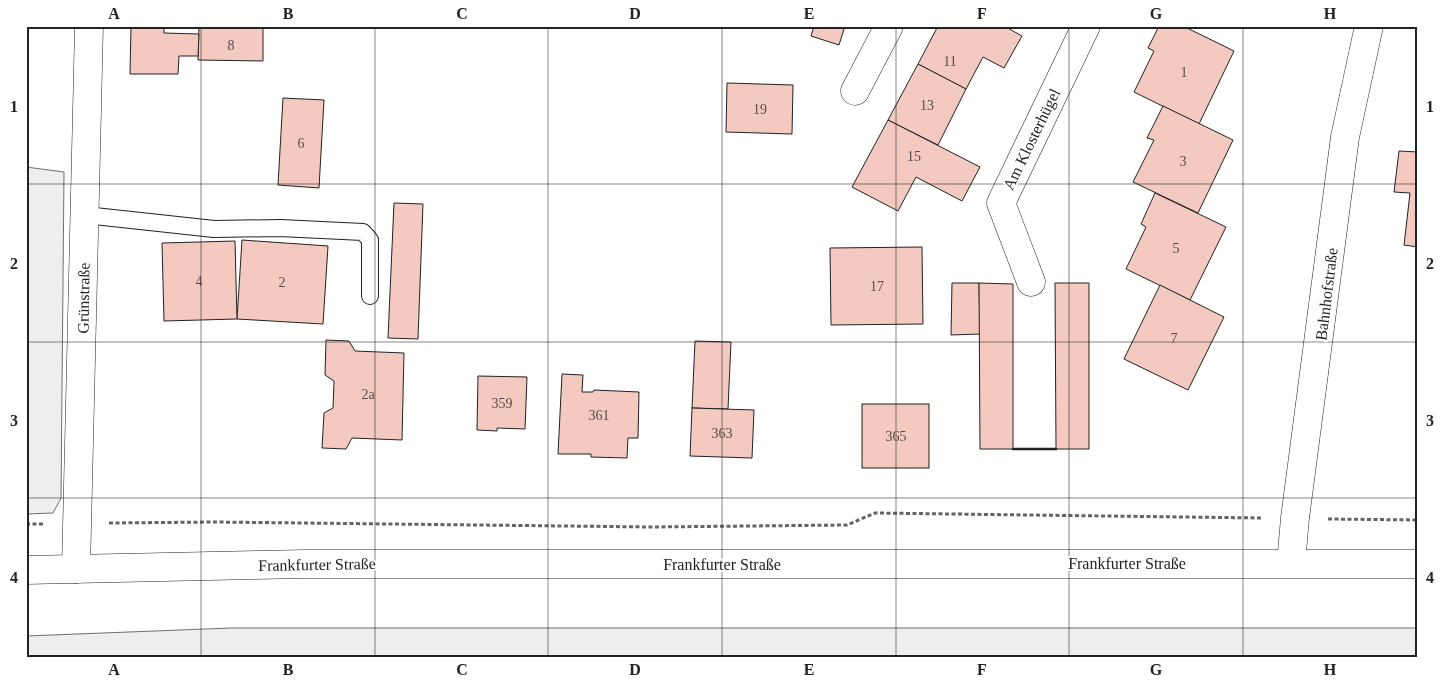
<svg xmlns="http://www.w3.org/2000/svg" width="1444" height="683" font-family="'Times New Roman',serif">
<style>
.green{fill:#eee;stroke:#6f6f6f}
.building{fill:#f3c9c0;stroke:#222}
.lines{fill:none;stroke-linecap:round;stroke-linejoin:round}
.service-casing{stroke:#222;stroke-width:18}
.minor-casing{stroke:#222;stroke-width:29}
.tertiary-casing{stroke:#222;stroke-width:29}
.secondary-casing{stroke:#222;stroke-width:29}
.path{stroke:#646464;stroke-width:3;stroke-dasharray:4 2.5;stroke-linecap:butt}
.service{stroke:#fff;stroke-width:16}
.minor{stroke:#fff;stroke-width:28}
.tertiary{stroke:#fff;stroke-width:28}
.secondary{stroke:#fff;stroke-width:28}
.wall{stroke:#222;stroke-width:2.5}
.grid{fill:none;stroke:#222;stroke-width:1;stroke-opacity:0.55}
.labels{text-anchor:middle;stroke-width:4;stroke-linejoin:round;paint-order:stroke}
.number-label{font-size:14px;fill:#564c4a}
.street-label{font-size:16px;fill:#222;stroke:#fff}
.neatline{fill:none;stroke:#222;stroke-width:2}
.grid-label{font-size:16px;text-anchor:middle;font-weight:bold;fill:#222}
</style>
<rect width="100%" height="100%" fill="#fff"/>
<g class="green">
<path d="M 26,167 L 64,172 L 61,498 L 53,513 L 26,514 Z"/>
<path d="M 231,628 L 1418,628 L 1418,657 L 26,657 L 26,636 Z"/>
</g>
<g class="building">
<path d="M 199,26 L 263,26 L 263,61 L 198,60 Z"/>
<path d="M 814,26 L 845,26 L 839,45 L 811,36 Z"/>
<path d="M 938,26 L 1004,26 L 1022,36 L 1004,68 L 983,57 L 966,89 L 918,64 Z"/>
<path d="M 1159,26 L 1183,26 L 1234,51 L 1199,124 L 1134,92 L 1154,51 L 1148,48 Z"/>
<path d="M 131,27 L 164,27 L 164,33 L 199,34 L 198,56 L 179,56 L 178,74 L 130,74 Z"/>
<path d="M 918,64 L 966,89 L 938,145 L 888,120 Z"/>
<path d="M 727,83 L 793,85 L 792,134 L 726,132 Z"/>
<path d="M 283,98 L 324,100 L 319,188 L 278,185 Z"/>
<path d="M 1163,106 L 1233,140 L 1198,213 L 1133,182 L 1154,140 L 1147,138 Z"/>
<path d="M 888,120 L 980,167 L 962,201 L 916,177 L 898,211 L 852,187 Z"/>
<path d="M 1399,151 L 1418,152 L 1418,247 L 1404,245 L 1410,193 L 1394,192 Z"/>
<path d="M 1155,193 L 1226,227 L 1190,300 L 1126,269 L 1146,227 L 1141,224 Z"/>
<path d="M 394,203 L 423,204 L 418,339 L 388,338 Z"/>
<path d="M 242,240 L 328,246 L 323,324 L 237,319 Z"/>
<path d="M 235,241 L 237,319 L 164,321 L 162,243 Z"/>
<path d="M 922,247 L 923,324 L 831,325 L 830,248 Z"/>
<path d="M 952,283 L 979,283 L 980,334 L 951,335 Z"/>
<path d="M 979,283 L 1013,284 L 1013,449 L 980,449 Z"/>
<path d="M 1055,283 L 1089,283 L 1089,449 L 1056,449 Z"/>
<path d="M 1160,285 L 1224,317 L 1188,390 L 1124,359 Z"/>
<path d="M 326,340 L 349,341 L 355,351 L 404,353 L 402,440 L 352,438 L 346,449 L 322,448 L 324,413 L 333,408 L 334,381 L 325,375 Z"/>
<path d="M 695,341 L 731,342 L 728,409 L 692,408 Z"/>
<path d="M 562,374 L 583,375 L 582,392 L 593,392 L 594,390 L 639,392 L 638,438 L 628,438 L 627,458 L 591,457 L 591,454 L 558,454 Z"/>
<path d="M 478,376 L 527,377 L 525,429 L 497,428 L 497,431 L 477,430 Z"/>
<rect x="862" y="404" width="67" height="64"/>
<path d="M 692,408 L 754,410 L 752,458 L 690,456 Z"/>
</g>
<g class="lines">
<defs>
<path id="service" d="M 85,215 L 214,229 L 280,228 L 363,232 L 370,240 L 370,296"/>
<g id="minor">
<path d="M 855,91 L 889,26"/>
<path d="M 1031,282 L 1001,203 L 1086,26"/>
</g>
<g id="tertiary">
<path d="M 1291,563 L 1295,518 L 1345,137 L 1369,26"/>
<path d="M 76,569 L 89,26"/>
</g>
<path id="secondary" d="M 26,570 L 306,564 L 1418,564"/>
</defs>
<use href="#service" class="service-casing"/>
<use href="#minor" class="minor-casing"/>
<use href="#tertiary" class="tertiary-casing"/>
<use href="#secondary" class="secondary-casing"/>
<g class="path">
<path d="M 1328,519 L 1418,520"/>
<path d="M 109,523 L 215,522 L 652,527 L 847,525 L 875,513 L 1262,518"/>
<path d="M 26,524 L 45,524"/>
</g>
<use href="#service" class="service"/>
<use href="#minor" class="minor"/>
<use href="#tertiary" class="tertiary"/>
<use href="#secondary" class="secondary"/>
<path class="wall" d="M 1013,449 L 1056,449"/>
</g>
<path class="grid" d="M 201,26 L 201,657M 375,26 L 375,657M 548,26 L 548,657M 722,26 L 722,657M 896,26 L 896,657M 1069,26 L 1069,657M 1243,26 L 1243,657M 26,184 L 1418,184M 26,342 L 1418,342M 26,498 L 1418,498"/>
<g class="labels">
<g class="number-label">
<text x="231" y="50">8</text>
<text x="950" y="66">11</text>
<text x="1184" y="77">1</text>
<text x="927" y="110">13</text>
<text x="760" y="114">19</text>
<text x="301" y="148">6</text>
<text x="914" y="161">15</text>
<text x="1183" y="166">3</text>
<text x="1176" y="253">5</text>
<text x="199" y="286">4</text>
<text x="282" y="287">2</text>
<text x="877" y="291">17</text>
<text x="1174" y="343">7</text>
<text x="368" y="399">2a</text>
<text x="502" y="408">359</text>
<text x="599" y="420">361</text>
<text x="722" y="438">363</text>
<text x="896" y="441">365</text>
</g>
<g class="street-label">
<text transform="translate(1031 139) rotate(-64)" y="6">Am Klosterhügel</text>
<text transform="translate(1326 294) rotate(-83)" y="6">Bahnhofstraße</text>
<text transform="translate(83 298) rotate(-89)" y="6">Grünstraße</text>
<text x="1127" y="569">Frankfurter Straße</text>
<text transform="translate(317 564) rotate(-1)" y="6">Frankfurter Straße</text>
<text x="722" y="570">Frankfurter Straße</text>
</g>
</g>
<rect width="1444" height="683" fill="none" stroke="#ffffff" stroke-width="55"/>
<rect x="28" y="28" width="1388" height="628" class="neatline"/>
<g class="grid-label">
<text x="114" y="19">A</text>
<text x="288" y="19">B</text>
<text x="462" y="19">C</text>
<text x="635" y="19">D</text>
<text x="809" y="19">E</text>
<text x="982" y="19">F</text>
<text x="1156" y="19">G</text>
<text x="1330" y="19">H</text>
<text x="14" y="112">1</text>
<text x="1430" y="112">1</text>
<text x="14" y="269">2</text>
<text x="1430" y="269">2</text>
<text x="14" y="426">3</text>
<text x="1430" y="426">3</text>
<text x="14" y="583">4</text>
<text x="1430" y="583">4</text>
<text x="114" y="675">A</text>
<text x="288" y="675">B</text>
<text x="462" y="675">C</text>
<text x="635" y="675">D</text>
<text x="809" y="675">E</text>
<text x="982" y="675">F</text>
<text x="1156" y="675">G</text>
<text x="1330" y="675">H</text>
</g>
</svg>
